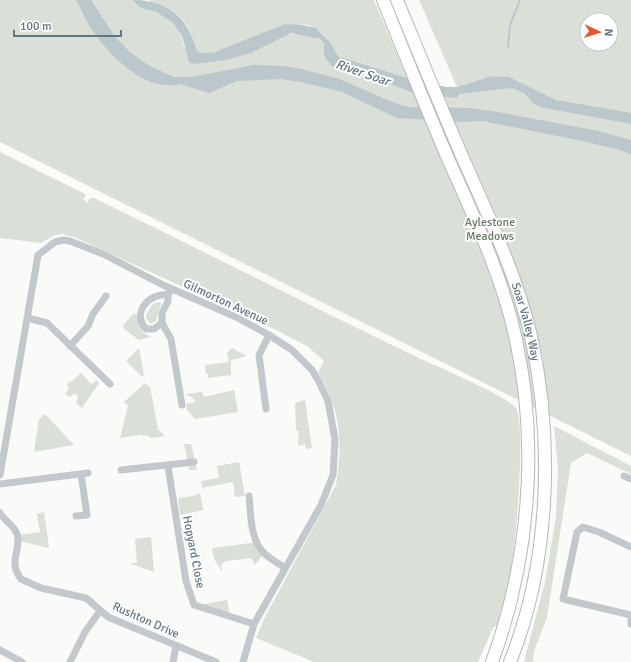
<svg xmlns="http://www.w3.org/2000/svg" width="631" height="662" font-family="Signika,sans-serif">
<style>
.green{fill:#dadfd7;fill-rule:evenodd}
.water{fill:#bbc7cb}
.lines{fill:none;stroke-linecap:round;stroke-linejoin:round}
.stream{stroke:#bbc7cb;stroke-width:2}
.trunk-casing{stroke:#b4b9bd;stroke-width:14}
.minor{stroke:#c3c8cc;stroke-width:7}
.trunk{stroke:#fff;stroke-width:12}
.labels{text-anchor:middle;stroke-width:4;stroke-linejoin:round;paint-order:stroke}
.park-label{font-size:12px;fill:#687a64;stroke:#fff}
.street-label{font-size:12px;fill:#657683;stroke:#fff}
.water-label{font-size:13px;font-style:italic;fill:#60757c;stroke:#fff}
</style>
<rect width="100%" height="100%" fill="#fafaf8"/>
<g class="green">
<path d="M 0,0 L 141,0 C 144,3 148,9 153,11 C 171,21 181,25 184,47 L 200,62 L 286,34 C 294,32 320,36 323,43 C 325,47 324,52 324,56 L 363,74 L 390,82 L 415,94 L 417,97 L 505,77 L 491,76 L 457,87 L 419,0 L 631,0 L 631,456 L 0,142 ZM 587,20 L 611,20 L 611,44 L 587,44 Z"/>
<path d="M 149,0 L 374,0 L 407,78 L 338,56 C 331,46 327,36 317,29 C 289,9 226,63 197,51 C 192,31 184,15 164,6 C 159,4 154,4 149,0 Z"/>
<path d="M 0,152 L 83,193 L 86,195 L 83,199 L 88,203 L 89,199 L 94,198 C 203,251 311,306 421,359 C 438,367 507,396 516,408 C 526,423 516,540 512,563 C 509,584 502,604 498,624 L 493,628 L 478,662 L 314,662 L 256,638 L 264,620 L 258,630 L 336,485 C 343,440 341,412 318,372 L 324,361 L 307,346 L 266,325 L 74,237 L 62,234 L 53,236 L 41,243 L 0,238 Z"/>
<path d="M 158,302 L 161,303 L 156,321 L 150,324 L 146,318 C 147,311 151,304 158,302 Z"/>
<path d="M 134,313 L 138,316 C 140,328 140,333 152,337 L 139,340 L 123,328 L 124,324 Z"/>
<path d="M 139,348 L 144,375 L 142,377 L 126,361 Z"/>
<path d="M 232,348 L 247,356 L 231,360 L 231,375 L 208,378 L 208,374 L 206,374 L 205,365 L 229,362 L 227,353 Z"/>
<path d="M 81,373 L 91,384 L 97,380 L 99,383 L 82,408 L 76,403 L 78,397 L 75,393 L 70,397 L 65,394 L 69,388 L 67,385 L 69,381 L 71,382 Z"/>
<path d="M 145,383 L 150,387 L 158,429 L 165,436 L 150,438 L 149,436 L 140,435 L 120,438 L 128,406 L 124,402 Z"/>
<path d="M 234,390 L 238,412 L 195,419 L 187,410 L 186,404 L 195,402 L 193,398 L 185,394 L 202,392 L 204,397 Z"/>
<path d="M 305,400 L 312,448 L 306,449 L 305,444 L 299,446 L 297,441 L 299,440 L 298,431 L 296,430 L 295,403 Z"/>
<path d="M 45,414 L 74,445 L 34,452 L 39,419 Z"/>
<path d="M 554,426 L 631,466 L 631,474 L 587,453 L 571,463 L 547,617 L 534,651 L 533,662 L 524,662 L 545,582 L 556,517 L 558,469 Z"/>
<path d="M 184,444 L 191,444 L 197,470 L 189,470 Z"/>
<path d="M 239,462 L 245,496 L 235,497 L 233,482 L 202,488 L 201,481 L 219,478 L 217,466 Z"/>
<path d="M 200,493 L 203,510 L 180,515 L 178,498 L 193,496 Z"/>
<path d="M 44,512 L 49,548 L 19,541 L 19,535 L 40,532 L 37,514 Z"/>
<path d="M 151,537 L 154,572 L 129,563 L 137,563 L 135,539 Z"/>
<path d="M 257,542 L 264,553 L 255,565 L 251,558 L 227,561 L 221,564 L 223,573 L 214,559 L 212,548 Z"/>
<path d="M 227,600 L 230,615 L 199,605 Z"/>
</g>
<g class="water">
<path d="M 76,0 L 91,0 L 116,38 L 130,52 L 148,65 L 174,77 L 191,77 L 254,65 L 284,66 L 302,69 L 339,79 L 397,104 L 408,107 L 469,108 L 498,112 L 599,131 L 631,140 L 631,155 L 621,150 L 582,141 L 483,121 L 460,122 L 397,118 L 342,92 L 301,82 L 281,79 L 237,81 L 209,93 L 180,84 C 144,93 106,53 89,25 C 84,17 81,8 76,0 Z"/>
<path d="M 133,0 C 168,0 188,17 197,51 L 203,53 L 215,52 L 285,24 L 302,25 L 316,28 L 330,42 L 338,56 L 407,78 L 446,87 L 457,87 L 491,76 L 509,77 L 556,100 L 631,113 L 631,124 L 540,107 L 533,103 L 524,93 L 512,88 L 459,94 L 457,98 L 415,94 L 372,76 L 356,71 L 332,66 L 324,56 L 324,44 L 320,39 L 291,33 L 251,53 L 226,60 L 193,64 L 189,62 L 182,36 L 173,23 L 156,12 L 141,8 Z"/>
</g>
<g class="lines">
<path class="stream" d="M 508,47 L 510,25 L 520,0"/>
<defs>
<g id="trunk">
<path d="M 383,0 C 405,54 426,108 449,161 C 475,219 503,278 516,340 C 539,446 529,561 492,662"/>
<path id="s1" d="M 397,0 C 418,51 439,103 461,154 C 487,213 516,273 531,336 C 554,441 550,563 510,662"/>
</g>
</defs>
<use href="#trunk" class="trunk-casing"/>
<g class="minor">
<path d="M 171,289 L 168,295 L 168,301 L 162,313 L 162,323 L 171,339 L 182,405"/>
<path d="M 28,318 L 47,323 L 110,384"/>
<path d="M 162,323 L 154,329 L 146,329 C 131,312 150,292 168,295"/>
<path d="M 70,346 L 88,326 L 93,314 L 106,296"/>
<path d="M 266,409 L 259,355 L 269,335"/>
<path d="M 168,466 L 186,581 L 194,605 L 254,624"/>
<path d="M 121,470 L 194,462"/>
<path d="M 0,475 L 38,255 L 55,242 L 63,240 L 70,241 L 103,254 L 163,285 L 236,317 L 269,335 L 292,350 L 312,370 L 318,380 L 328,401 L 335,439 L 333,475 L 321,505 L 254,624 L 243,662"/>
<path d="M 624,476 L 631,479"/>
<path d="M 0,484 L 88,473"/>
<path d="M 249,496 C 251,514 250,540 264,553 C 270,559 278,563 285,568"/>
<path d="M 0,513 C 4,521 14,525 17,534 C 22,551 7,560 21,579 L 41,588 L 86,598 L 108,617 L 216,662"/>
<path d="M 76,516 L 87,515 L 81,474"/>
<path d="M 631,547 L 599,532 L 583,527 L 577,532 L 563,599 L 631,615"/>
<path d="M 631,620 L 631,624"/>
<path d="M 0,650 L 22,662"/>
<path d="M 70,662 L 85,632 L 100,611"/>
<path d="M 173,662 L 176,646"/>
</g>
<use href="#trunk" class="trunk"/>
</g>
<g class="labels">
<g class="park-label">
<text x="490" y="226">Aylestone<tspan x="490" dy="14">Meadows</tspan></text>
</g>
<g class="street-label">
<text transform="translate(226 302) rotate(25)" y="4">Gilmorton Avenue</text>
<text dy="4" stroke="none"><textPath href="#s1" startOffset="347">Soar Valley Way</textPath></text>
<text transform="translate(194 552) rotate(79)" y="4">Hopyard Close</text>
<text transform="translate(146 620) rotate(24)" y="4">Rushton Drive</text>
</g>
<g class="water-label">
<text transform="translate(363 72) rotate(19)" y="5">River Soar</text>
</g>
</g>
<g transform="translate(599 32) rotate(94)"><circle r="19" fill="#ffffff" stroke="#c1c8cd"/>
<path d="M0-3L7 15L0 10L-7 15Z" fill="#e4572e"/>
<text y="-6" font-size="11" font-weight="bold" text-anchor="middle" fill="#657683">N</text>
</g>
<path d="M14 30v6h107v-6" fill="none" stroke="#657683" stroke-width="2"/>
<text x="20" y="30" font-size="12" fill="#657683" stroke="#ffffff" stroke-width="3" paint-order="stroke">100 m</text>
</svg>
